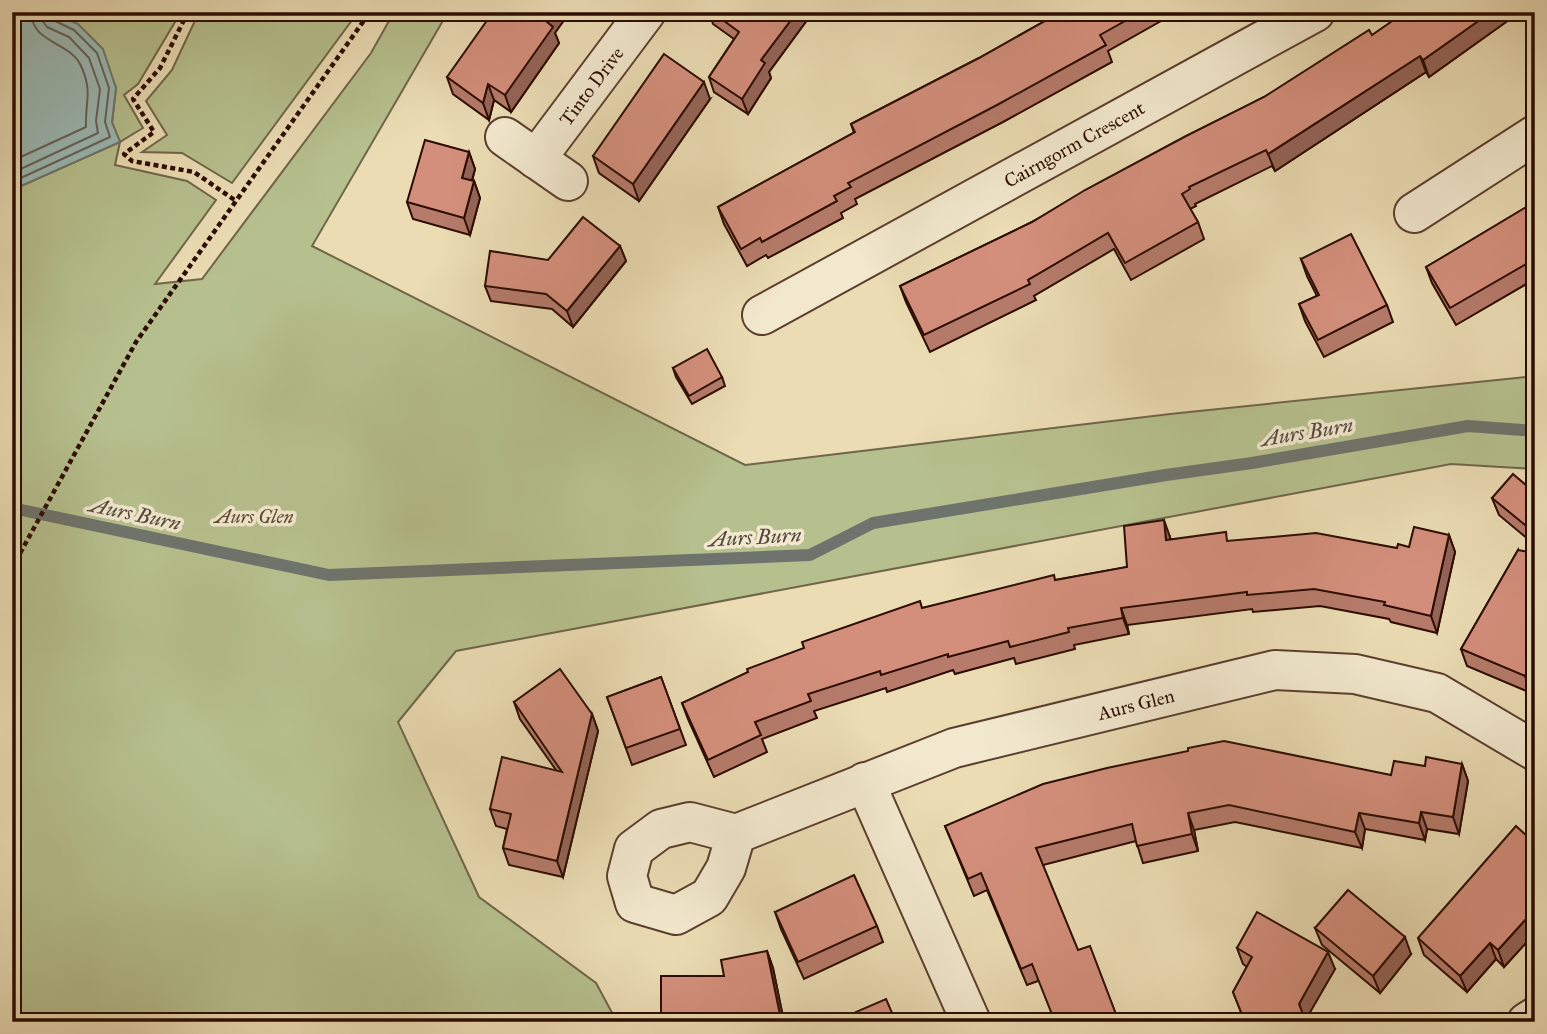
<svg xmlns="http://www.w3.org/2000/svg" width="1547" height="1034" font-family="'IM FELL Great Primer',serif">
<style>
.green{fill:#b6c08e;stroke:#706648;stroke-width:2}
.water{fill:#9bbab5;stroke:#6e746d;stroke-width:2}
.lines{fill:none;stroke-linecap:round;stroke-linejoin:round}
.shore{stroke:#63625b;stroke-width:2}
.stream{stroke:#6e746d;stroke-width:12}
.street-casing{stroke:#5b3f2e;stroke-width:42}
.path{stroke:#2b0b01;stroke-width:4.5;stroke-dasharray:5 3.5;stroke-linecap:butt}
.street{stroke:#f2e8ce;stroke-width:38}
.wall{fill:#b67b6b;stroke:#2b0b01;stroke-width:2}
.shaded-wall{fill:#946457;stroke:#2b0b01;stroke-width:2}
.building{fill:#d48f7c;stroke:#2b0b01;stroke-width:2}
.labels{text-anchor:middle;stroke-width:7;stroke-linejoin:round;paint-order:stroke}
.street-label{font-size:19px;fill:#2b0b01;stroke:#f2e8ce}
.park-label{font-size:19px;font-style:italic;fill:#5c4a32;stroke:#f2e8ce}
.water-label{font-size:21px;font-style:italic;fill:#524840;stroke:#f2e8ce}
</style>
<rect width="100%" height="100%" fill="#ebdcb4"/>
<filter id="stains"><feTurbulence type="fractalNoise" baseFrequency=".00286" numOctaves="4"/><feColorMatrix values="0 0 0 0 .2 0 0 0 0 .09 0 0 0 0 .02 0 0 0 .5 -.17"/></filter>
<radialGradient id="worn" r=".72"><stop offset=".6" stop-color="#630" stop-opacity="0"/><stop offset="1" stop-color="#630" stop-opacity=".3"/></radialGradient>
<g class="green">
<path d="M 50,12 L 181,12 L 138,84 L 124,95 L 143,128 L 120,142 L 115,165 L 187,181 L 216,200 L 155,284 L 202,279 L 371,53 L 394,12 L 448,12 L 312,246 L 745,465 L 1170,414 L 1535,376 L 1535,469 L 1451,464 L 456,651 L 398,722 L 479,897 L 596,983 L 617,1022 L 12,1022 L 12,190 L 120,142 L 112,123 L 116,87 L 78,24 Z"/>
<path d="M 199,12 L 358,12 L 232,183 L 182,153 L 142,152 L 167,135 L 146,101 L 172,70 Z"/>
</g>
<path class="water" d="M 12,12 L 50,12 L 78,24 L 103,49 L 116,88 L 112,122 L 120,142 L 12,190 Z"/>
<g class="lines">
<g class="shore">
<path d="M 12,161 L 86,127 C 85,101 93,92 81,66 C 70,41 32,44 31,12"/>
<path d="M 12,173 L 98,133 L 96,121 L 100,89 L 89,58 L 69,37 L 47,27 L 42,20 L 41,12"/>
<path d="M 12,182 L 110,137 L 105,122 L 109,88 L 97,53 L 74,30 L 53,20 L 50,12"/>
</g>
<path class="stream" d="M 12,508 L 329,575 L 810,555 L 873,523 L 1166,475 L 1252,463 L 1468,426 L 1535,431"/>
<defs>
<g id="street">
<path d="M 505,137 L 568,181"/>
<path d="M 536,159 L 646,12"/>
<path d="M 1414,213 L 1535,135"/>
<path d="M 762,315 L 1315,12"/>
<path d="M 865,782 L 971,1022"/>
<path d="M 736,834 L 726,868 L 709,897 L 676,915 L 635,903 L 627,876 L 634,849 L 661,829 L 690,822 L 736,834 L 954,748 L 1275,670 L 1355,674 L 1437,693 L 1535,751"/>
<path d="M 1527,1022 L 1535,1017"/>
</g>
</defs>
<use href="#street" class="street-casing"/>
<g class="path">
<path d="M 188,12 L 160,68 L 133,99 L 154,132 L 124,154 L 132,161 L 194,172 L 236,201"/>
<path d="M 12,568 L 136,342 L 370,12"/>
</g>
<use href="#street" class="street"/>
</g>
<g class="wall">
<path d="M 709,12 L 813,12 L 769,72 L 771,78 L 748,114 L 714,92 L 709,77 L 734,39 L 713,24 Z"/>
<path d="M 1061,12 L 1187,12 L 1173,20 L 1170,16 L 1108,51 L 1112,62 L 1003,122 L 855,199 L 857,204 L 841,213 L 843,218 L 768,258 L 766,255 L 747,266 L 724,224 L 718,207 L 854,133 L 851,124 L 979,58 Z"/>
<path d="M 1520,12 L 1429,77 L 1426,72 L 1275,171 L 1272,166 L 1195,204 L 1196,206 L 1190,209 L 1198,222 L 1204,239 L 1131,280 L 1114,249 L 1034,296 L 1036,300 L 930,352 L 906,302 L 900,286 L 1032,222 L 1264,97 L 1372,35 Z"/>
<path d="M 555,33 L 559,43 L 511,112 L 494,100 L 489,120 L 453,94 L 447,77 Z"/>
<path d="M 710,99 L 639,201 L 599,173 L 593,156 Z"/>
<path d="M 469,152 L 475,169 L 472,181 L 474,181 L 480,198 L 470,235 L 413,219 L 407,202 Z"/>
<path d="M 1535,206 L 1535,279 L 1456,325 L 1432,283 L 1426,267 Z"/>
<path d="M 620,246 L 626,261 L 573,327 L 552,309 L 491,301 L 485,286 L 548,260 Z"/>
<path d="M 1301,259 L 1387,305 L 1393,322 L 1324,357 L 1305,321 L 1299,304 L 1317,296 L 1307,276 Z"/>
<path d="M 673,368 L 722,377 L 725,386 L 692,404 L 676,377 Z"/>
<path d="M 1535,476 L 1535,545 L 1499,515 L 1492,498 L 1527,486 Z"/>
<path d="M 1449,535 L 1455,552 L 1437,633 L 1391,622 L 1389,619 L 1320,606 L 1253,612 L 1252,609 L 1127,625 L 1129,634 L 1074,645 L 1075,649 L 1016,664 L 1014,658 L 955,674 L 953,670 L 887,692 L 886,688 L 814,711 L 817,718 L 762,739 L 767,752 L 714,777 L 688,719 L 682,703 L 923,608 L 1056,580 L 1127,567 L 1170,537 L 1170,539 L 1229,541 L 1397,548 L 1409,547 Z"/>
<path d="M 1518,550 L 1531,693 L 1467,666 L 1461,649 Z"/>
<path d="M 661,677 L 686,745 L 632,765 L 607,697 Z"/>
<path d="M 514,702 L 592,714 L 598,731 L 563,877 L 509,865 L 503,848 L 507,829 L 496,826 L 490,809 L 556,770 L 520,719 Z"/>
<path d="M 1462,764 L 1468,781 L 1459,834 L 1427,829 L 1425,840 L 1365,829 L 1362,848 L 1235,822 L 1194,830 L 1198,851 L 1143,863 L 1136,841 L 1043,865 L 1038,981 L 1027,985 L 987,890 L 974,896 L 945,826 L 1391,775 L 1425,766 Z"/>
<path d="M 1535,830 L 1535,933 L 1504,967 L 1496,959 L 1467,992 L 1424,955 L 1418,938 Z"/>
<path d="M 775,912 L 877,926 L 883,942 L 804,979 L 781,929 Z"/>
<path d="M 1315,928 L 1411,954 L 1380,993 L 1322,945 Z"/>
<path d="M 1237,948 L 1335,969 L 1305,1020 L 1306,1022 L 1245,1022 L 1233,992 L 1247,967 L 1243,964 Z"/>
<path d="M 767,951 L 773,968 L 784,1022 L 661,1022 L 724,976 Z"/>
</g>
<g class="shaded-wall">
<path d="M 552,12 L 570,12 L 555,33 L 559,43 L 511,112 L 505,95 L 546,21 Z"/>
<path d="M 797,12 L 813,12 L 769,72 L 771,78 L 748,114 L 742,99 L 761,60 Z"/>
<path d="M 1491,12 L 1520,12 L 1429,77 L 1423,60 Z"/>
<path d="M 1420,56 L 1426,72 L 1275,171 L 1268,154 Z"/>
<path d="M 704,82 L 710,99 L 639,201 L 633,184 Z"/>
<path d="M 488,84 L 494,100 L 489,120 L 483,103 Z"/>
<path d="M 469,152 L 475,169 L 468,195 L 462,178 Z"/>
<path d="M 474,181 L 480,198 L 470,235 L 464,218 Z"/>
<path d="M 620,246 L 626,261 L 573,327 L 567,311 Z"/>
<path d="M 1164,520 L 1170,537 L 1173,557 L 1166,540 Z"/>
<path d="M 1449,535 L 1455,552 L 1437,633 L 1431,616 Z"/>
<path d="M 1121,608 L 1127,625 L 1129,634 L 1123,618 Z"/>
<path d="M 1535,653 L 1535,685 L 1531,693 L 1525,676 Z"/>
<path d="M 592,714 L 598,731 L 563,877 L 557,861 Z"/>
<path d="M 1462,764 L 1468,781 L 1459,834 L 1453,817 Z"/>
<path d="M 1421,812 L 1427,829 L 1425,840 L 1419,823 Z"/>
<path d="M 1188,813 L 1194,830 L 1198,851 L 1192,834 Z"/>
<path d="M 1359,813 L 1365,829 L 1362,848 L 1355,832 Z"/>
<path d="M 1535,909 L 1535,933 L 1504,967 L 1498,950 Z"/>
<path d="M 1405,937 L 1411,954 L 1380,993 L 1373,976 Z"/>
<path d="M 1490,943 L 1496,959 L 1467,992 L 1460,976 Z"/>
<path d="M 767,951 L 773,968 L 784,1022 L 782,1022 L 780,1015 Z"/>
<path d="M 1328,952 L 1335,969 L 1305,1021 L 1299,1004 Z"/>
</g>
<g class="building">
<path d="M 493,12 L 552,12 L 546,21 L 553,27 L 505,95 L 488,84 L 483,103 L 447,77 Z"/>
<path d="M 712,12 L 797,12 L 761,60 L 765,63 L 742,99 L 709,77 L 739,32 Z"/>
<path d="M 1061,12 L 1141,12 L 1100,35 L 1106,45 L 997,105 L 848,183 L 851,187 L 834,196 L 837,201 L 762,242 L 760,238 L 741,249 L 718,207 L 855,132 L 851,124 L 979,58 Z"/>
<path d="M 1405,12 L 1491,12 L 1423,60 L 1420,56 L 1268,154 L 1266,150 L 1189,187 L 1190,189 L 1182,194 L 1198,222 L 1125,263 L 1108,233 L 1028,280 L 1030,284 L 924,335 L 900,286 L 1032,222 L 1085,190 L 1186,136 L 1264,97 L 1369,30 L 1372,35 Z"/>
<path d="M 664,54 L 704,82 L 633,184 L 593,156 Z"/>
<path d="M 425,140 L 469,152 L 462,178 L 474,181 L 464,218 L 407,202 Z"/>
<path d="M 1533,203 L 1535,206 L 1535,259 L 1450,308 L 1426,267 Z"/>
<path d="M 583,217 L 620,246 L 567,311 L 546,294 L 485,286 L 490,251 L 548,260 Z"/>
<path d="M 1351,234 L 1387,305 L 1318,340 L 1299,304 L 1319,295 L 1301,259 Z"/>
<path d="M 707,349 L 722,377 L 689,396 L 673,368 Z"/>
<path d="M 1513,474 L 1527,486 L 1535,476 L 1535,533 L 1492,498 Z"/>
<path d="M 1164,520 L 1166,540 L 1226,532 L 1227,541 L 1316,533 L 1397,548 L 1398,544 L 1409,547 L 1414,527 L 1449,535 L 1431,616 L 1384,605 L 1385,602 L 1314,589 L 1247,595 L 1247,592 L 1121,608 L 1123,618 L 1068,628 L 1069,632 L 1010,647 L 1008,641 L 948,657 L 948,654 L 881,675 L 880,671 L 808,694 L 811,701 L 755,722 L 761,735 L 708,760 L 682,703 L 748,672 L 747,669 L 804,648 L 802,642 L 920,601 L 922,608 L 1054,575 L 1055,580 L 1127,567 L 1124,526 Z"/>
<path d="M 1518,550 L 1535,553 L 1535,653 L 1525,676 L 1461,649 Z"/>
<path d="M 560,669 L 592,714 L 557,861 L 503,848 L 511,814 L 490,809 L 502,757 L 562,772 L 514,702 Z"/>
<path d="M 661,677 L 680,729 L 626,748 L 607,697 Z"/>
<path d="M 1224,741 L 1391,775 L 1394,761 L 1425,766 L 1426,757 L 1462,764 L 1453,817 L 1421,812 L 1419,823 L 1359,813 L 1355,832 L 1229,805 L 1188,813 L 1192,834 L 1137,846 L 1132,824 L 1036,848 L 1078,950 L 1090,946 L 1119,1022 L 1055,1022 L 1032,964 L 1021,969 L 981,873 L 968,879 L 945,826 L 1043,784 L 1107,768 L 1188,751 L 1188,748 Z"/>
<path d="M 1516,826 L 1528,837 L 1535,830 L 1535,909 L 1498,950 L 1490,943 L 1460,976 L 1418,938 Z"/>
<path d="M 854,875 L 877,926 L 798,962 L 775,912 Z"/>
<path d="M 1348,890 L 1405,937 L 1373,976 L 1315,928 Z"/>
<path d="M 1257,912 L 1328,952 L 1299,1004 L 1306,1022 L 1245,1022 L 1233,992 L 1252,957 L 1237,948 Z"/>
<path d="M 767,951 L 780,1015 L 743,1022 L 661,1022 L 661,976 L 724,976 L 721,960 Z"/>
<path d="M 886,999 L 896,1022 L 833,1022 Z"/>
</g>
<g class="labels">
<g class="street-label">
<text transform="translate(591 86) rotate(-53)" y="7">Tinto Drive</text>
<text transform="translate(1074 144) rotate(-29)" y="7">Cairngorm Crescent</text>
<text transform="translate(1136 704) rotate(-14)" y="7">Aurs Glen</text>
</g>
<g class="park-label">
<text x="254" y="523">Aurs Glen</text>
</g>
<g class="water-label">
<text transform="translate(1307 432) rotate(-9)" y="7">Aurs Burn</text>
<text transform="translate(135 514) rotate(12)" y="7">Aurs Burn</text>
<text transform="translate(755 537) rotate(-3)" y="7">Aurs Burn</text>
</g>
</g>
<rect width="1547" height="1034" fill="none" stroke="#ebdcb4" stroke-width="42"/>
<rect x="14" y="14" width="1519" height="1006" fill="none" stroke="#2b0b01" stroke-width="3.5"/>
<rect x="21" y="21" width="1505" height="992" fill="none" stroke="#2b0b01" stroke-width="2"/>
<rect width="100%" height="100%" filter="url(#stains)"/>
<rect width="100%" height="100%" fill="url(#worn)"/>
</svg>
